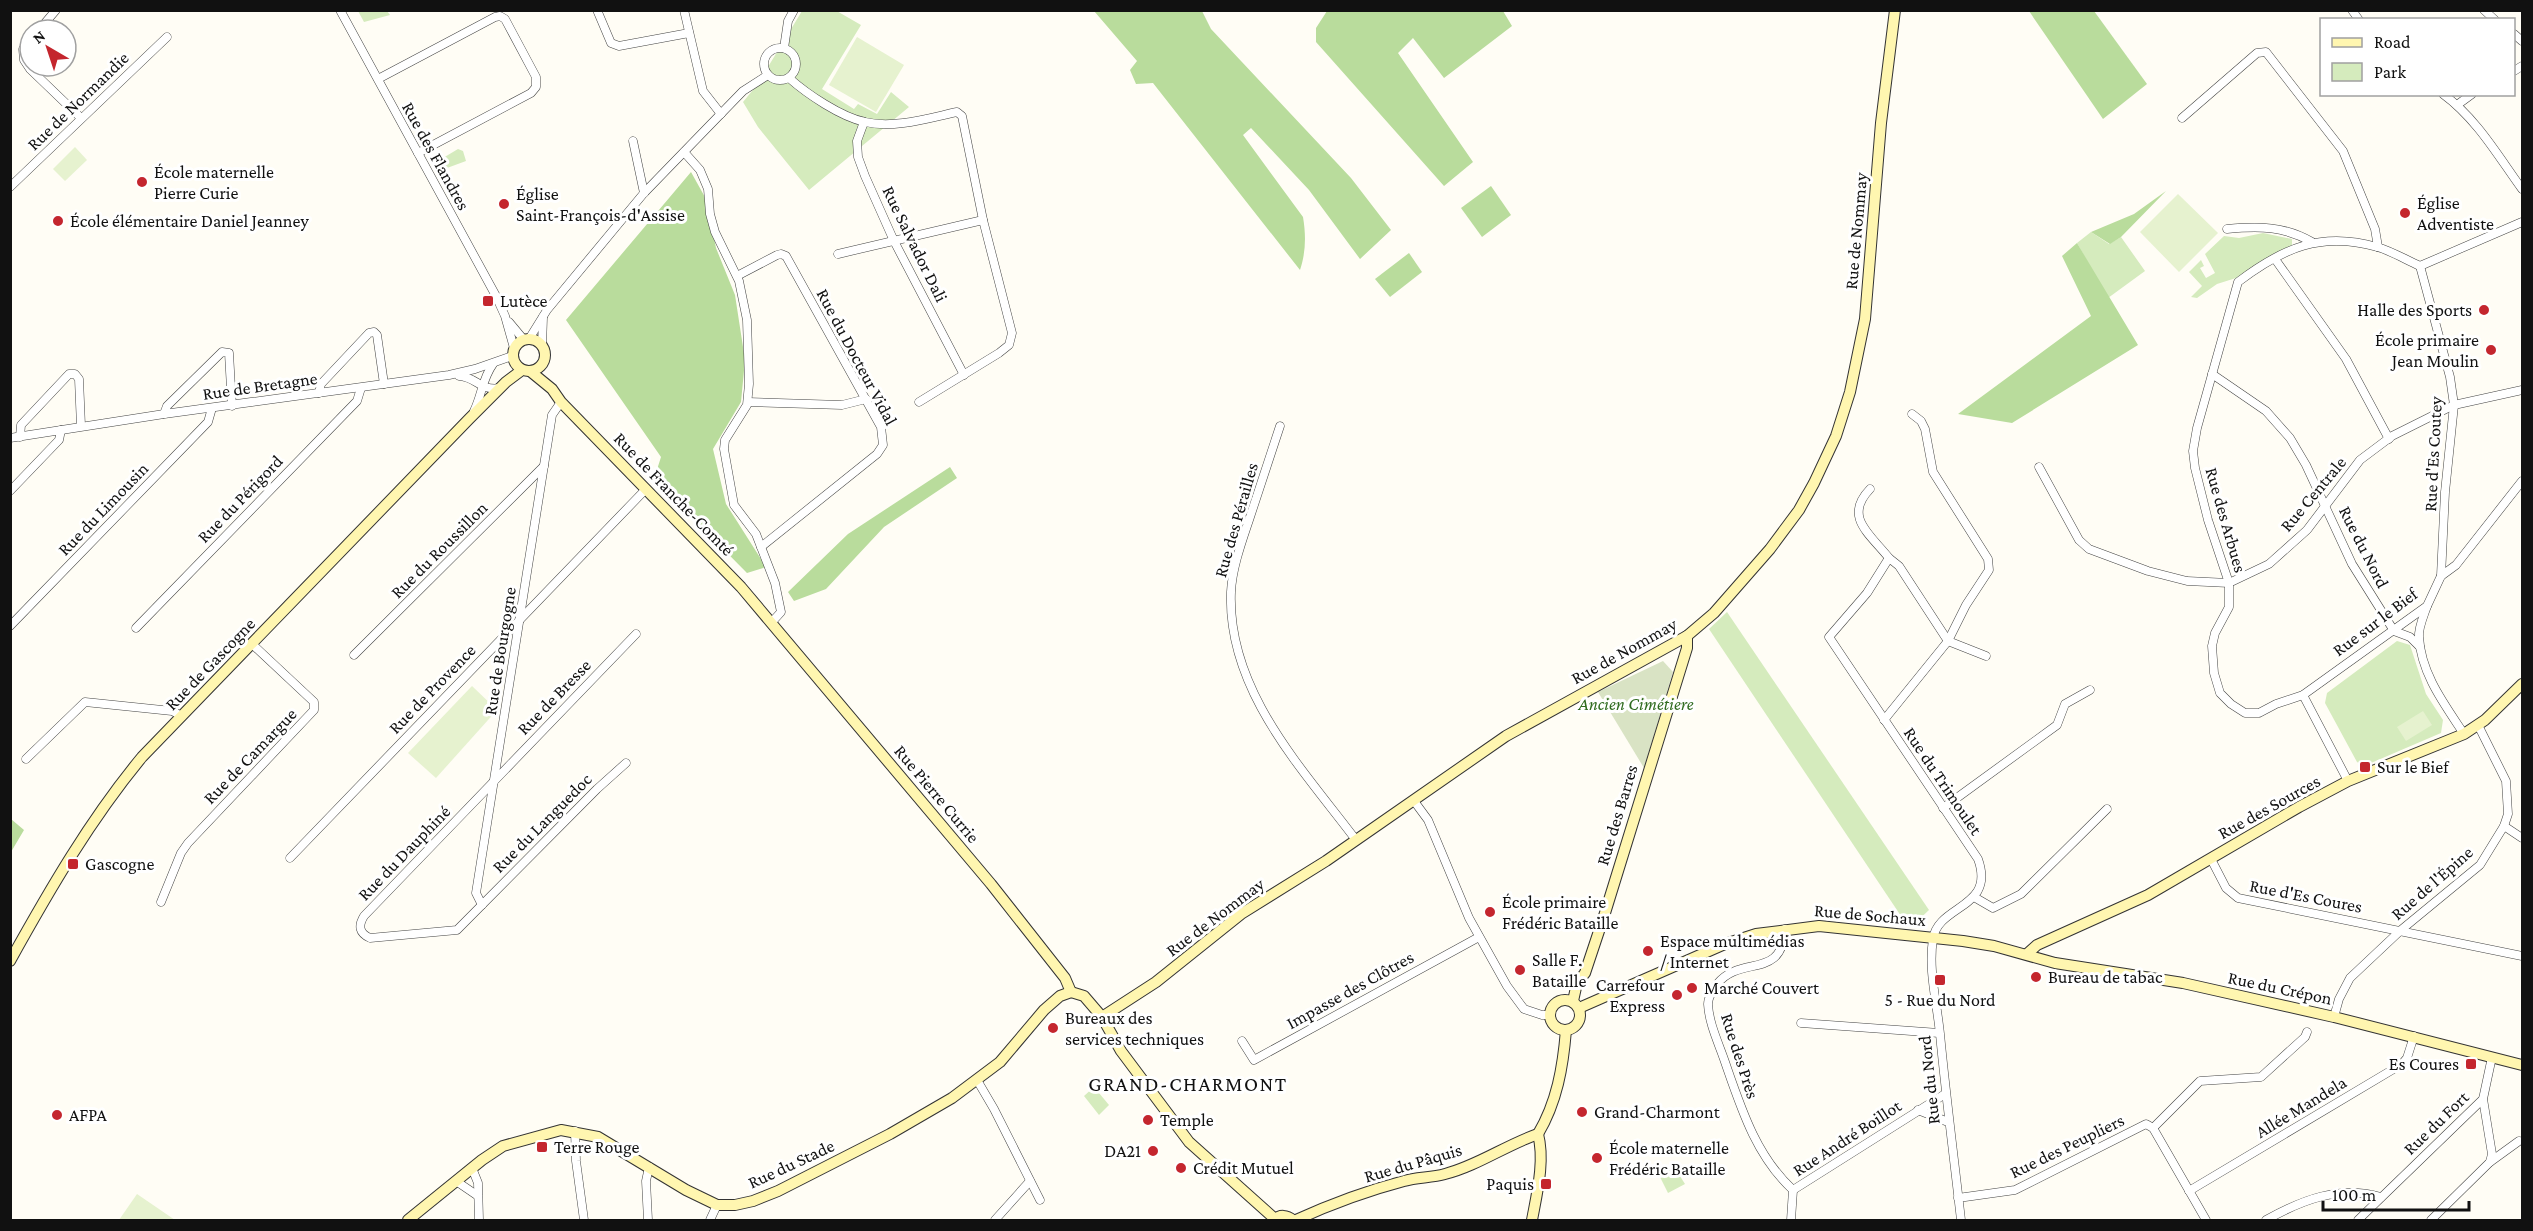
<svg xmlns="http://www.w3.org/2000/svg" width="2533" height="1231" font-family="'Crimson Pro',serif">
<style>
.green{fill:#d5ebbd}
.forest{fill:#b9dc9c}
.cemetery{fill:#d9e3c4}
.pitch{fill:#e6f2cf}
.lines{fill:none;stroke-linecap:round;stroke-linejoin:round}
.street-casing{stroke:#444;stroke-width:9}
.secondary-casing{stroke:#333;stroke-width:12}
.street{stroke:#fff;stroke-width:8}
.secondary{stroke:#fff6b0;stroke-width:10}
.poi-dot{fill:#c4262e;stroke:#fff;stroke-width:2}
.labels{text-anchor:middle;stroke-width:6;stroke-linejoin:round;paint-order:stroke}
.street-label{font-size:18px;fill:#111;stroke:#fff}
.poi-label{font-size:18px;fill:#111;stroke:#fff;text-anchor:start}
.park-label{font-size:18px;font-style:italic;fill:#2f6b1f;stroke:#fff}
.quarter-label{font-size:21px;letter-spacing:1.5px;fill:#111;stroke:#fff}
</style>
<rect width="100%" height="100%" fill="#fffdf5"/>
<g class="green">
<path d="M 835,10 L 861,25 L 822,89 L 854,109 L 858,104 L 877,114 L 891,92 L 909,107 L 809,190 L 758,127 L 743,102 L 757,85 L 802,11 Z"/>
<path d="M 358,11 L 387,11 L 390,15 L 364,22 Z"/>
<path d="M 458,149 L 463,151 L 466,161 L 447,168 L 444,166 L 443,158 Z"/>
<path d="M 2091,232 L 2109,244 L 2121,237 L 2145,271 L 2108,298 L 2077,243 Z"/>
<path d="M 2263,233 L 2292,239 L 2292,245 L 2236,278 L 2217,284 L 2197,298 L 2191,297 L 2202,286 L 2189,272 L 2201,260 L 2204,266 L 2200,268 L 2206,278 L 2215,273 L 2205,254 L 2224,236 L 2239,238 Z"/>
<path d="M 1727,612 L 1929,910 L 1912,926 L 1907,925 L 1709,629 Z"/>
<path d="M 2397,641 L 2410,645 L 2426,694 L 2443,720 L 2441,733 L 2364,766 L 2357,762 L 2325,703 L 2327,693 Z"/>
<path d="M 1094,1087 L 1109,1105 L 1099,1115 L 1084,1096 Z"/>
<path d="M 1669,1168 L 1678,1173 L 1685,1184 L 1668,1193 L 1659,1175 Z"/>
</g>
<g class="forest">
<path d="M 1094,11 L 1202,11 L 1211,29 L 1351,178 L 1391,230 L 1360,259 L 1309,190 L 1251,128 L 1243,135 L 1303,217 C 1306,235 1306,252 1300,270 L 1153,83 L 1136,84 L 1130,70 L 1137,61 Z"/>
<path d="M 1327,11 L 1503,11 L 1512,26 L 1444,78 L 1413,38 L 1398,53 L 1473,162 L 1444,186 L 1316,42 L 1316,28 Z"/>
<path d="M 2029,11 L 2094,11 L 2147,84 L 2103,119 Z"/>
<path d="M 691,172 L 706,199 L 716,248 L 735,295 L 745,360 L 741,402 L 713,449 L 726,504 L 766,567 L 747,573 L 654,479 L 661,457 L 566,320 Z"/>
<path d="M 1491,186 L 1511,215 L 1482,237 L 1461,208 Z"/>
<path d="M 2166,191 L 2121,237 L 2110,244 L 2091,232 L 2134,214 Z"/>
<path d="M 2077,243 L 2138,345 L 2012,423 L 1958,414 L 2091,316 L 2062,256 Z"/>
<path d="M 1409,253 L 1422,272 L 1390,297 L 1375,279 Z"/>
<path d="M 950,467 L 957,478 L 884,527 L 826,589 L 794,601 L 788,592 L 848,534 Z"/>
<path d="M 11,819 L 24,830 L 11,852 L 11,818 Z"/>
</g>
<path class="cemetery" d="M 1663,661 L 1673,672 L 1644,768 L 1598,692 Z"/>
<g class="pitch">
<path d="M 857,37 L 904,65 L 876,112 L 829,85 Z"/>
<path d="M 75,147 L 87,160 L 65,181 L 53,169 Z"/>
<path d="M 2178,194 L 2218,233 L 2179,272 L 2140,232 Z"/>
<path d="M 472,686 L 497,710 L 436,778 L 408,753 Z"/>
<path d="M 2423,711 L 2432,725 L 2406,741 L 2397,727 Z"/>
<path d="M 137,1194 L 175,1220 L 119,1220 Z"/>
</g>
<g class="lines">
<defs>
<g id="street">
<path d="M 340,10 L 496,296 L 505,316 L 514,348"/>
<path d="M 597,10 L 611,43 L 619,46 L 689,33"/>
<path d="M 684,10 L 703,91 L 721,114"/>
<path d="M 2352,10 L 2359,20"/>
<path d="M 2484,10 L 2495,20"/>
<path d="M 39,30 L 56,10"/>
<path d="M 2514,34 L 2522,41"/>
<path d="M 30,39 L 23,49 L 24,60 L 30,69 L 81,118"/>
<circle cx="780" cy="64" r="16"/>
<path d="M 784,48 L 788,21 L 794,10"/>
<path d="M 2514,71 L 2522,66"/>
<path d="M 789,78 C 807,94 841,117 865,122 C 894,129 929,118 957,112 L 962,116 L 983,220 L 1012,333 L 1009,345 L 999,353 L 919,402"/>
<path d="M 378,79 L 495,17 L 500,16 L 505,19 L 536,77 L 536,87 L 531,93 L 418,153"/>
<path d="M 2443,94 C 2477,119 2498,156 2522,189"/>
<path d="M 2457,105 L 2472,94"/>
<path d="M 2182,118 L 2257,53 L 2266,52 L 2343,151 L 2375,229 L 2378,247"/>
<path d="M 864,122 L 857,141 L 858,157 L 865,176 L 894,241 L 964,375"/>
<path d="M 633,141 L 644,193"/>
<path d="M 684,152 L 700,170 L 708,189 L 710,214 L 715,232 L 739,281 L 747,320 L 749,384 L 747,405 L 725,440 L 724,449 L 734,505 L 756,534 L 775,583 L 781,612 L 771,623"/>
<path d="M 10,187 L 167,37"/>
<path d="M 2522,222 L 2420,266 C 2406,260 2392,251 2377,247 C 2321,231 2283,248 2238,282 L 2197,428 L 2193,451 L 2195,468 L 2208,520 L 2229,583 L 2229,607 L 2215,633 L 2212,646 L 2214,673 L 2220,693 L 2231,704 L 2245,713 L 2259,713 L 2276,704 L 2303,695 L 2427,606 L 2441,576 L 2456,565 L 2522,481"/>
<path d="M 2227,229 C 2259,226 2284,226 2312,242"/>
<path d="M 838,254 L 983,220"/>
<path d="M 2275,259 L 2346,359 L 2389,439"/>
<path d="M 2420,266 L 2450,377 L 2454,405 L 2445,492 L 2441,576"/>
<path d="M 737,276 L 777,255 L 781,254 L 786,256 L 881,427 L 883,445 L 877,454 L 761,547"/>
<path d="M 509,322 L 524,340"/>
<path d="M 529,339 L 547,310 L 644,193 L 743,91 L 768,75"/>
<path d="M 542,346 L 543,317"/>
<path d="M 2212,374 L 2266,411 L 2290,438 L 2306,465 L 2352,564 L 2394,631"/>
<path d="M 459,376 C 477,377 479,391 500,388"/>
<path d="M 319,393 L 321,384 L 369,333 L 374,332 L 377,335 L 384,384"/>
<path d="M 748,402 L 842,405 L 866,399"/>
<path d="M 474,411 C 482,395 482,379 493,364"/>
<path d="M 164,414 L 167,406 L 222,352 L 229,353 L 232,406"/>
<path d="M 1280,426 C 1270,457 1260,487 1250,517 C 1242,541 1232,568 1231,592 C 1227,690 1301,767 1356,840"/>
<path d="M 20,437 L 21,425 L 69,374 L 75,374 L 79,379 L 81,426"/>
<path d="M 10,438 L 164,414 L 449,375 L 475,369 L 512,356"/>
<path d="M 2039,467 L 2079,540 L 2089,549 L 2148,571 L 2187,581 L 2229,583 L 2269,564 L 2307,530 L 2360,460 L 2392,436 L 2454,405 L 2522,390"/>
<path d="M 1870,489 C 1843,517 1870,534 1889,558"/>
<path d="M 10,491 L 59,440 L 61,430"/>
<path d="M 2427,606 C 2424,615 2418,628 2419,637 C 2421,674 2445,705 2464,734"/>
<path d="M 10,626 L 208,422 L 212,408"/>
<path d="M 136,628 L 357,401 L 361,388"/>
<path d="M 2394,631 L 2410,637 L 2420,647"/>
<path d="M 1948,641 L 1899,566 L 1889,558 L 1867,593 L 1829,637 L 1978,859 C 1996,909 1938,904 1933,939 C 1928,970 1937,1003 1940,1034 C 1946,1097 1954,1158 1961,1220"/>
<path d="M 1948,641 L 1986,656"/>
<path d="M 354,655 L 544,466"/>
<path d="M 2303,695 L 2348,781"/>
<path d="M 1884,720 L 1948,641 L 1966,605 L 1989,570 L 1988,559 L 1933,472 L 1925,429 L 1921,421 L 1912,414"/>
<path d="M 26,759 L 85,702 L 172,711 L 182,716"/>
<path d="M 626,763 L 597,789 L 457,930 L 370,938 C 359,933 358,926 364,916 L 636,634"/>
<path d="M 1414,801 L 1428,820 L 1469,918 L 1507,986 L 1524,1009 L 1542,1015 L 1549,1015"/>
<path d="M 1943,808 L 2057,725 L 2065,704 L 2090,690"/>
<path d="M 2504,826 L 2522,838"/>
<path d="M 290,858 L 646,489"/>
<path d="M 2211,859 L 2226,888 L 2238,898 L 2522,956"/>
<path d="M 1974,897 L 1993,908 L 2021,894 L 2107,809"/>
<path d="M 161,902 L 181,853 L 188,843 L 314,710 L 314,702 L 252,644"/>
<path d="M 482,905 L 476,893 L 552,415 L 561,402"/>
<path d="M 1785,929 C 1782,981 1741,954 1717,984 C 1713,989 1708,998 1708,1004 C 1709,1024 1719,1044 1725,1062 C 1741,1108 1756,1156 1793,1190 L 1791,1220"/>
<path d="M 2334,1017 L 2339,999 L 2350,978 L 2401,930 L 2480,865 L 2504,826 L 2508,814 L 2506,781 L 2478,725"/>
<path d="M 1801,1023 L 1939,1033"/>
<path d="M 1242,1041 L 1254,1060 L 1479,937"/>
<path d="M 977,1080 L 994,1109 L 1040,1200"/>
<path d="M 1918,1110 L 1948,1122"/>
<path d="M 2153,1128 L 2200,1081 L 2261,1077 L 2305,1037 L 2307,1032"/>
<path d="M 575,1131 L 576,1161 L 584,1220"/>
<path d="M 2490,1162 L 2519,1141"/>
<path d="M 472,1168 L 478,1183 L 479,1220"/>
<path d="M 456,1181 L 478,1196"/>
<path d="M 1793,1190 L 1945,1094"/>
<path d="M 2189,1191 L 2402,1064 L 2407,1058 L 2414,1036"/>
<path d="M 1958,1198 L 2015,1190 L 2146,1124 L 2153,1128 L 2206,1220"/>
<path d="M 648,1220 L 646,1181 L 649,1167"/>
<path d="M 710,1220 L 717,1205"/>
<path d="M 995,1220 L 1030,1181"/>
<path d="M 2266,1220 C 2302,1200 2339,1185 2381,1197"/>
<path d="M 2358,1220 L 2483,1099"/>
<path d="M 2431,1220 L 2490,1162 L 2492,1154 L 2483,1099 L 2492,1057"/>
</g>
<g id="secondary">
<circle cx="529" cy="355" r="16"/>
<path d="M 530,371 L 552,389 L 561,402 L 741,587 L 991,884 L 1065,978 L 1071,992"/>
<path d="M 2027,954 L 2037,945 L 2148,895 L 2299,807 L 2348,781 L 2464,734 L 2485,720 L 2522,684"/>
<path d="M 10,961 C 50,889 90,820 142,757 L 469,419 L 506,382 L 522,370"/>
<path d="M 1071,992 L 1084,996 L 1102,1017 L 1121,1051 L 1189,1142 L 1275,1219"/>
<circle cx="1565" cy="1015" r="15"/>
<path d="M 1573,1001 L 1577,983 L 1585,973 L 1605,913 L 1687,648 L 1687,636"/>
<path d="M 1579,1008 L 1725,944 L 1756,934 L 1819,926 L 1963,941 L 1994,946 L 2055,963 L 2183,983 L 2334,1017 L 2522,1065"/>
<path d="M 1102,1017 L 1156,982 L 1241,914 L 1326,861 L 1506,736 L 1687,636 L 1714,613 L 1770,549 L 1799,510 L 1814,483 L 1836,436 L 1850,392 L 1865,319 L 1881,123 L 1895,10"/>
<path d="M 1538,1134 C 1557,1102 1563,1067 1566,1030"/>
<path d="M 408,1220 L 482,1160 L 503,1146 L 561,1130 L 598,1137 L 686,1190 L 717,1205 L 735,1205 L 753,1201 L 778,1191 L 890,1134 L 952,1098 L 1000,1062 L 1044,1010 L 1060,996 L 1071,992"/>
<path d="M 1274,1220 C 1280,1214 1287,1215 1293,1220"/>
<path d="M 1296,1220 C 1331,1204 1366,1191 1404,1181 C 1417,1177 1431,1178 1445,1174 C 1477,1166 1506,1145 1538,1134"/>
<path d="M 1532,1220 C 1537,1193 1545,1161 1538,1134"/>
</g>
</defs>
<use href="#street" class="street-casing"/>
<use href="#secondary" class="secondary-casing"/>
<use href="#street" class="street"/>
<use href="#secondary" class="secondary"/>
</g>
<g class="poi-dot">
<circle cx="142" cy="182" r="6"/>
<circle cx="504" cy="204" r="6"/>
<circle cx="2405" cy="213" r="6"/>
<circle cx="58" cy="221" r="6"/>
<rect x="482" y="295" width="12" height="12" rx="3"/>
<circle cx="2484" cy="310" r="6"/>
<circle cx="2491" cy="350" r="6"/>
<rect x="2359" y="761" width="12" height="12" rx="3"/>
<rect x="67" y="858" width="12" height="12" rx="3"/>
<circle cx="1490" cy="912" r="6"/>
<circle cx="1648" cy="951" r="6"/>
<circle cx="1520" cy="970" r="6"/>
<circle cx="2036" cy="977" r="6"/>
<rect x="1934" y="974" width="12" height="12" rx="3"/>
<circle cx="1692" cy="988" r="6"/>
<circle cx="1677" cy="995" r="6"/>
<circle cx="1053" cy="1028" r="6"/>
<rect x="2465" y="1058" width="12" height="12" rx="3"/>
<circle cx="1582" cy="1112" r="6"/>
<circle cx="57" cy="1115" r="6"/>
<circle cx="1148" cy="1120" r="6"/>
<rect x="536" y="1141" width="12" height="12" rx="3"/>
<circle cx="1153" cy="1151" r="6"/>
<circle cx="1597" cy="1158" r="6"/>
<circle cx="1181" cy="1168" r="6"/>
<rect x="1540" y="1178" width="12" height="12" rx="3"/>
</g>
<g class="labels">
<g class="street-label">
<text transform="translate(78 101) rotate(-44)" y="6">Rue de Normandie</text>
<text transform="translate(436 156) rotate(61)" y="6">Rue des Flandres</text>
<text transform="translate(1856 231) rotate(-85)" y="6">Rue de Nommay</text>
<text transform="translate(915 244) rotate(64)" y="6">Rue Salvador Dali</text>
<text transform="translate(857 357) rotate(62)" y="6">Rue du Docteur Vidal</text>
<text transform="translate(260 386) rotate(-8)" y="6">Rue de Bretagne</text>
<text transform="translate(2433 454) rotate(-87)" y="6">Rue d'Es Coutey</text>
<text transform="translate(674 494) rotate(46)" y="6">Rue de Franche-Comté</text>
<text transform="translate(2313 494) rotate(-50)" y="6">Rue Centrale</text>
<text transform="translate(240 499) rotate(-46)" y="6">Rue du Périgord</text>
<text transform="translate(103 509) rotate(-46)" y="6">Rue du Limousin</text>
<text transform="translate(1236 520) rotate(-74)" y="6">Rue des Pérailles</text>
<text transform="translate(2226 520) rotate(74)" y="6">Rue des Arbues</text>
<text transform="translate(2364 547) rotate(63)" y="6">Rue du Nord</text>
<text transform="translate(439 550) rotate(-45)" y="6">Rue du Roussillon</text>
<text transform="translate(2375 622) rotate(-37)" y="6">Rue sur le Bief</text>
<text transform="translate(500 651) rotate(-81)" y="6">Rue de Bourgogne</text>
<text transform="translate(1624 651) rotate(-29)" y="6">Rue de Nommay</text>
<text transform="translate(210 664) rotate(-46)" y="6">Rue de Gascogne</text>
<text transform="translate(432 689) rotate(-46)" y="6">Rue de Provence</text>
<text transform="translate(554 697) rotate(-46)" y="6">Rue de Bresse</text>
<text transform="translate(250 756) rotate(-46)" y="6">Rue de Camargue</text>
<text transform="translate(1943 781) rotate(56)" y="6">Rue du Trimoulet</text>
<text transform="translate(937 794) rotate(50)" y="6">Rue Pierre Currie</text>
<text transform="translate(2269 807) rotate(-29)" y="6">Rue des Sources</text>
<text transform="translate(1617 815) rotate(-73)" y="6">Rue des Barres</text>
<text transform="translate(542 823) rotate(-45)" y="6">Rue du Languedoc</text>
<text transform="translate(404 853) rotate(-46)" y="6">Rue du Dauphiné</text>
<text transform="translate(2432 883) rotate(-41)" y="6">Rue de l'Épine</text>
<text transform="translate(2306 896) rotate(11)" y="6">Rue d'Es Coures</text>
<text transform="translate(1870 915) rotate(5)" y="6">Rue de Sochaux</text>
<text transform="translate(1215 917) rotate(-37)" y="6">Rue de Nommay</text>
<text transform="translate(2280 988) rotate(12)" y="6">Rue du Crépon</text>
<text transform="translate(1350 990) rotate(-29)" y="6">Impasse des Clôtres</text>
<text transform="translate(1740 1056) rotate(72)" y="6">Rue des Près</text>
<text transform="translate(1929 1080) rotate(-96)" y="6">Rue du Nord</text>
<text transform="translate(2301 1107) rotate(-31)" y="6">Allée Mandela</text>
<text transform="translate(2436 1123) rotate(-44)" y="6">Rue du Fort</text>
<text transform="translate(1847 1138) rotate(-33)" y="6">Rue André Boillot</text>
<text transform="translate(2067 1146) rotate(-26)" y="6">Rue des Peupliers</text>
<text transform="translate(1413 1163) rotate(-16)" y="6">Rue du Pâquis</text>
<text transform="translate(791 1164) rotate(-25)" y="6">Rue du Stade</text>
</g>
<g class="poi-label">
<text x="154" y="178">École maternelle<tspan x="154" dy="21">Pierre Curie</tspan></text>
<text x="516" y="200">Église<tspan x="516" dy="21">Saint-François-d'Assise</tspan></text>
<text x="2417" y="209">Église<tspan x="2417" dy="21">Adventiste</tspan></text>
<text x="70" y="227">École élémentaire Daniel Jeanney</text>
<text x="500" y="307">Lutèce</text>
<text x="2472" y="316" text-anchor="end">Halle des Sports</text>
<text x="2479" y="346" text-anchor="end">École primaire<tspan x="2479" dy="21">Jean Moulin</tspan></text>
<text x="2377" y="773">Sur le Bief</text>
<text x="85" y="870">Gascogne</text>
<text x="1502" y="908">École primaire<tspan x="1502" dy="21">Frédéric Bataille</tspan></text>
<text x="1660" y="947">Espace multimédias<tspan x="1660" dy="21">/ Internet</tspan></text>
<text x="1532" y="966">Salle F.<tspan x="1532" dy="21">Bataille</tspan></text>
<text x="2048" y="983">Bureau de tabac</text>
<text x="1665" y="991" text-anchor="end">Carrefour<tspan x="1665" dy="21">Express</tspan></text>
<text x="1704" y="994">Marché Couvert</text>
<text x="1940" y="1006" text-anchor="middle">5 - Rue du Nord</text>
<text x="1065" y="1024">Bureaux des<tspan x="1065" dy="21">services techniques</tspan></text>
<text x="2459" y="1070" text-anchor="end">Es Coures</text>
<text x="1594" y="1118">Grand-Charmont</text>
<text x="69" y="1121">AFPA</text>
<text x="1160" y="1126">Temple</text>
<text x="554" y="1153">Terre Rouge</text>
<text x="1609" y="1154">École maternelle<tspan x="1609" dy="21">Frédéric Bataille</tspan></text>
<text x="1141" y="1157" text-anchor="end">DA21</text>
<text x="1193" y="1174">Crédit Mutuel</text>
<text x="1534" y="1190" text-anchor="end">Paquis</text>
</g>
<g class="park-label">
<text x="1636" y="710">Ancien Cimétiere</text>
</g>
<g class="quarter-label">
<text x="1188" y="1091">GRAND-CHARMONT</text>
</g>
</g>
<rect width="2533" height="1231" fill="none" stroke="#111111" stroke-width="24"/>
<rect x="2320" y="18" width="195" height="78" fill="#ffffff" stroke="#a0a0a0" stroke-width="1.5"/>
<rect x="2332" y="38" width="30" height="9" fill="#fff6b0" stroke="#a0a0a0" stroke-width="1.5"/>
<text x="2374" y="48" font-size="18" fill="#111111">Road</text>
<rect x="2332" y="63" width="30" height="18" fill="#d5ebbd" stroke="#a0a0a0" stroke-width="1.5"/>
<text x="2374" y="78" font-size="18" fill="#111111">Park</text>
<g transform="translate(48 48) rotate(321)"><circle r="28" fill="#ffffff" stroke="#a0a0a0" stroke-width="1.5"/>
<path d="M0-4.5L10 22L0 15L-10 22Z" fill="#c4262e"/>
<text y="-9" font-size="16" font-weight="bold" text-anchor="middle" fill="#111111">N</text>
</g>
<path d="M2323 1201v9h146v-9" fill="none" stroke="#111111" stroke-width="3"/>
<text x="2332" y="1201" font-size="18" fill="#111111" stroke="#ffffff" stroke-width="4.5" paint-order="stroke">100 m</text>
</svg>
